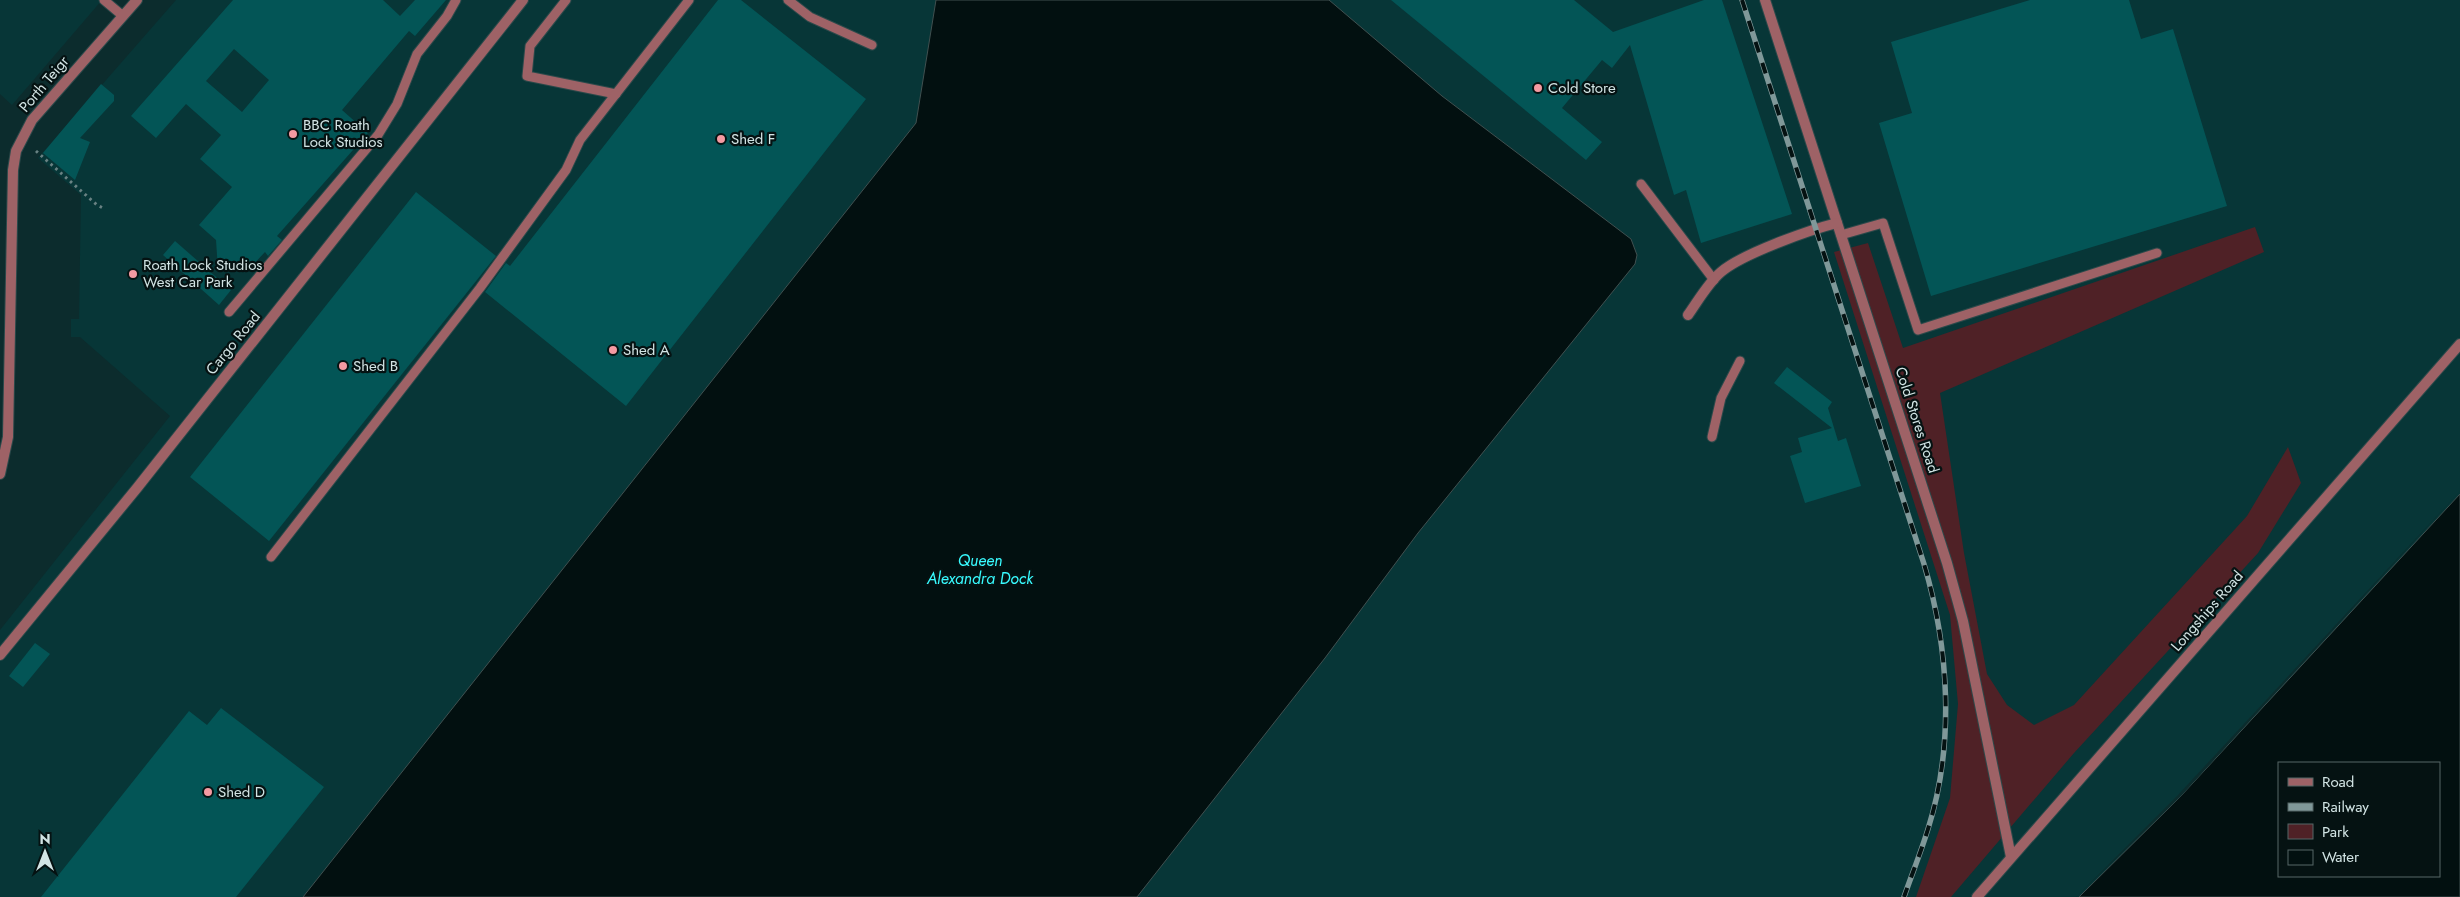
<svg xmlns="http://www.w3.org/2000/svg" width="2460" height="897" font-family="Jost,sans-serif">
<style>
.built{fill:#073637}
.green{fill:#4f2126}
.water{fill:#021010;stroke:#405050;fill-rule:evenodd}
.pier{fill:#0c2c2d}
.building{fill:#035556;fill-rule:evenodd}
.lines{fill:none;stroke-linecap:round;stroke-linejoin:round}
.lane-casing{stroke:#2c494a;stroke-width:11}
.street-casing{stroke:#2c494a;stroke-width:12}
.path{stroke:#698283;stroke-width:3;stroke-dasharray:2.5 4;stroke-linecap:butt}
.lane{stroke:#9e6266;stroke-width:9}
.street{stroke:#9e6266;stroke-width:10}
.rail-casing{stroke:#809899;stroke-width:5.5}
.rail{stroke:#051212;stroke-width:4;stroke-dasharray:11;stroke-linecap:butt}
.poi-dot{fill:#f49aa2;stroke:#051212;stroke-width:2}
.labels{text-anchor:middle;stroke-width:4.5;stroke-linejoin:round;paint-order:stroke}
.street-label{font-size:15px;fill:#d2e4e4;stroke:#051212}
.poi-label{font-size:15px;fill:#d2e4e4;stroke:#051212;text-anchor:start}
.water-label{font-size:16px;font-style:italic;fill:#38fbff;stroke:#051212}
</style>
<rect width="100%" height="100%" fill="#0c2c2d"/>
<g class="built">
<path d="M 0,0 L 102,0 L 12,105 L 0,94 Z"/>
<path d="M 176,0 L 2460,0 L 2460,494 L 2180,797 L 2079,897 L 0,897 L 0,630 L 170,416 L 80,337 L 71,337 L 71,319 L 79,319 L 81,195 L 38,158 Z"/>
</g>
<path class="green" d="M 2255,227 L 2264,252 L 1940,393 L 1964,553 L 1987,674 L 2007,705 L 2034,725 L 2074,705 L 2247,516 L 2288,447 L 2301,483 L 2258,553 L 2074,753 L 1951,897 L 1916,897 L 1950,798 L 1958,704 L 1950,615 L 1834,252 L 1868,243 L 1903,348 Z"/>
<g class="water">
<path d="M 936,0 L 1329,0 L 1442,96 L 1631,239 L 1637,255 L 1635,264 L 1418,533 L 1325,658 L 1137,897 L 303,897 L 916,123 Z"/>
<path d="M 2460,494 L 2460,897 L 2079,897 L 2180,797 ZM 2279,763 L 2439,763 L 2439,876 L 2279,876 Z"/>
</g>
<path class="pier" d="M 2460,491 L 2180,797 L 2076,897 L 2178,795 Z"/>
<g class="building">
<path d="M 233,0 L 383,0 L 400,16 L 415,0 L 446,0 L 415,36 L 409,31 L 342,110 L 368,133 L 277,236 L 282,240 L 268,256 L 265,252 L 249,269 L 246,266 L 218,270 L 216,240 L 199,225 L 232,187 L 200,159 L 221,135 L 186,104 L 156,138 L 131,116 ZM 234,49 L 269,80 L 242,112 L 206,81 Z"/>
<path d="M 718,0 L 741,0 L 866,99 L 626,406 L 485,292 L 506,263 L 510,266 Z"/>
<path d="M 1391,0 L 1574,0 L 1613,32 L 1704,0 L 1722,0 L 1792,214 L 1701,243 L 1686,190 L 1674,195 L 1630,45 L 1612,68 L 1602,60 L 1562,108 L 1602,142 L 1586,160 Z"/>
<path d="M 2030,0 L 2129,0 L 2141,39 L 2173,29 L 2227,206 L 1931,296 L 1879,123 L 1912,113 L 1891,42 Z"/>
<path d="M 101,84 L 114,95 L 114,101 L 80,138 L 90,142 L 75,180 L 43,153 Z"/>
<path d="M 416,192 L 496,256 L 269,541 L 190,477 Z"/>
<path d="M 175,241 L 231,290 L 219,305 L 163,255 Z"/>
<path d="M 1787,367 L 1832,402 L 1828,408 L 1838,441 L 1846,438 L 1861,486 L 1805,503 L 1790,456 L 1802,452 L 1798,438 L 1832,428 L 1774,383 Z"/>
<path d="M 35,643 L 50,654 L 23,687 L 9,676 Z"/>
<path d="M 221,708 L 324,787 L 236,897 L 41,897 L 189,711 L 207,725 Z"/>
</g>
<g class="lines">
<defs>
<g id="lane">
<path d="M 104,0 L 123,16"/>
<path d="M 566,0 L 530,46 L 527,76 L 616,94"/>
<path d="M 788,0 L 810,17 L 872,45"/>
<path d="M 1641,184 L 1714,280"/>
<path d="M 1841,235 L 1883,223 L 1918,330 L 2157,253"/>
<path d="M 229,312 L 378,135 L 397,104 L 417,54 L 447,16 L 456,0"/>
<path d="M 1712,437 L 1721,398 L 1740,361"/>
<path d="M 271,557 L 480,288 L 566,170 L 580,140 L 689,0"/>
</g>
<g id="street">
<path d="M 1765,0 L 1947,563 L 1963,621 L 2011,857"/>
<path d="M 1688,315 C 1698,301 1708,283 1721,272 C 1742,254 1809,230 1837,223"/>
<path d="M 0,474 L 8,437 L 13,170 L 16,151 L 32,120 L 137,0"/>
<path d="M 0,655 L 137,488 L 523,0"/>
<path d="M 1977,897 L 2460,344"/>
</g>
</defs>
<use href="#lane" class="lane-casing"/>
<use href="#street" class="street-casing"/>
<path class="path" d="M 36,151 L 97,205 L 105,209"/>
<use href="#lane" class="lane"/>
<use href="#street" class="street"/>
<defs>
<path id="rail" d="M 1742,0 L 1924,564 C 1949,648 1955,744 1928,829 C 1921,852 1912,874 1904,897"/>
</defs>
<use href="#rail" class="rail-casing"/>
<use href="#rail" class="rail"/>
</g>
<g class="poi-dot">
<circle cx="1538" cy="88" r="5"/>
<circle cx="293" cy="134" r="5"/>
<circle cx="721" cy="139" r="5"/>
<circle cx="133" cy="274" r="5"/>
<circle cx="613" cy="350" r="5"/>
<circle cx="343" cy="366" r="5"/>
<circle cx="208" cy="792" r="5"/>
</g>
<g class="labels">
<g class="street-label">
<text transform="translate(44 84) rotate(-50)" y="5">Porth Teigr</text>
<text transform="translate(233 343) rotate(-51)" y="5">Cargo Road</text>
<text transform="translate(1917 420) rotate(72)" y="5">Cold Stores Road</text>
<text transform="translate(2207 611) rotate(-49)" y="5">Longships Road</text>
</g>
<g class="poi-label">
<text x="1548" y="93">Cold Store</text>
<text x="303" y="130">BBC Roath<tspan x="303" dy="17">Lock Studios</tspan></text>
<text x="731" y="144">Shed F</text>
<text x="143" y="270">Roath Lock Studios<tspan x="143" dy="17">West Car Park</tspan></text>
<text x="623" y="355">Shed A</text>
<text x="353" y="371">Shed B</text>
<text x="218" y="797">Shed D</text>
</g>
<g class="water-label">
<text x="980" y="566">Queen<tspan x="980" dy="18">Alexandra Dock</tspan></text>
</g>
</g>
<rect x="2278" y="762" width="162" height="115" fill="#051212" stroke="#576666"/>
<rect x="2288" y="778" width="25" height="8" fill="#9e6266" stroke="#576666"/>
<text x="2322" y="787" font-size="15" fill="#d2e4e4">Road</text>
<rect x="2288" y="803" width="25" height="8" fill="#809899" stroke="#576666"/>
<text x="2322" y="812" font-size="15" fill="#d2e4e4">Railway</text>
<rect x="2288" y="824" width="25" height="15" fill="#4f2126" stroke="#576666"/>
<text x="2322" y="837" font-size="15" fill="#d2e4e4">Park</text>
<rect x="2288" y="850" width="25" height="15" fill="#021010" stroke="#576666"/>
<text x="2322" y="862" font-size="15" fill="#d2e4e4">Water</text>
<g transform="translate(45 852)" stroke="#051212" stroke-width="4" paint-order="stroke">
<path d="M0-4L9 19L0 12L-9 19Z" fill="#d2e4e4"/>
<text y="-8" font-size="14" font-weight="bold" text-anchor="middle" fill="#d2e4e4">N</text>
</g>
</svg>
